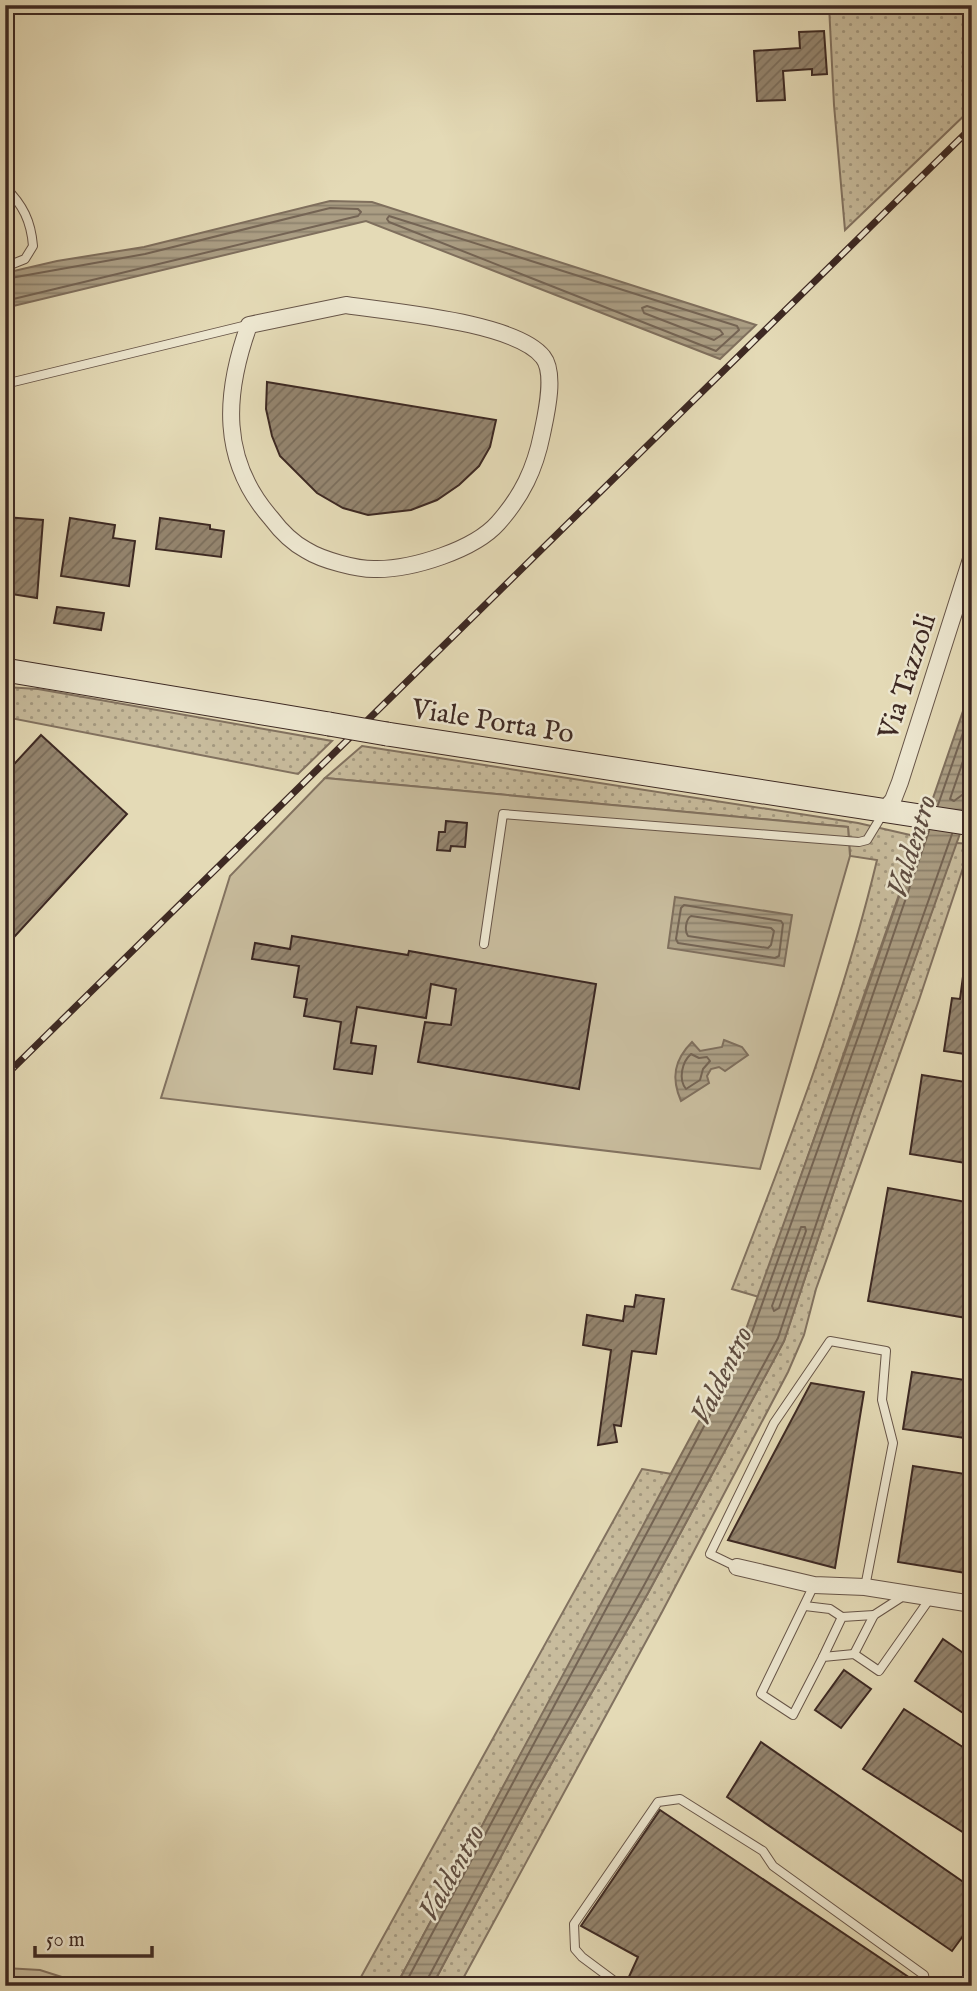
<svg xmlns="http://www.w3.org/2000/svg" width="977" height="1991" font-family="'IM FELL English',serif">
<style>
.grass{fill:url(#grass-dots);stroke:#827260;stroke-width:2}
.pitch{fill:#c8bc9d;stroke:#827260;stroke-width:2}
.water{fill:url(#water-rules);stroke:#7f6f5d;stroke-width:2}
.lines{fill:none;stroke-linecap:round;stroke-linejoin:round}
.shore{stroke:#746454;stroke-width:2}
.building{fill:url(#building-hatch);stroke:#3d2923;stroke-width:2}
.service-casing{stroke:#675548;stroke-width:10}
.minor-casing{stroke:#675548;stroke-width:18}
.secondary-casing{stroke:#3d2923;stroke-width:25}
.service{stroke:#ede7d0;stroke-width:8}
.minor{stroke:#ede7d0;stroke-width:16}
.secondary{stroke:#ede7d0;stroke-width:23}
.rail-casing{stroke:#3d2923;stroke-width:7}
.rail{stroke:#ede7d0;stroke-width:4.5;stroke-dasharray:13;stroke-linecap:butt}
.secondary-bridge-casing{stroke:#3d2923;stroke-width:25;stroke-linecap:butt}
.secondary-bridge{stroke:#ede7d0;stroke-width:23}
.labels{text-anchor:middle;stroke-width:5;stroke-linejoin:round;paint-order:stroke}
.street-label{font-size:28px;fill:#3d2923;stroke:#ede7d0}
.water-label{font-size:30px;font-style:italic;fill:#5e4c40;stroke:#ede7d0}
</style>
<defs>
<pattern id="grass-dots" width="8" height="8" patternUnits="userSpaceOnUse" patternTransform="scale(1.75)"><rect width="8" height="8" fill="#c8bc9d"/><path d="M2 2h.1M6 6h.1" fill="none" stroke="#a49980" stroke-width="1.8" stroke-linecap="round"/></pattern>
<pattern id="water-rules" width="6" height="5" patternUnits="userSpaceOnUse" patternTransform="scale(1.75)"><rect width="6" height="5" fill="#ab9e84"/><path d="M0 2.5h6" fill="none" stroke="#8c816c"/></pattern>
<pattern id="building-hatch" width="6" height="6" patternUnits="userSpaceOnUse" patternTransform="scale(1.75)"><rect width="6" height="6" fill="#94856f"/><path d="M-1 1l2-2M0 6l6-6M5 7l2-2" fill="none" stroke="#7a6d5b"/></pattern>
</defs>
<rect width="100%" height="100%" fill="#e4dab6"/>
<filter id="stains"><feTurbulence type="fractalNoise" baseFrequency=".00286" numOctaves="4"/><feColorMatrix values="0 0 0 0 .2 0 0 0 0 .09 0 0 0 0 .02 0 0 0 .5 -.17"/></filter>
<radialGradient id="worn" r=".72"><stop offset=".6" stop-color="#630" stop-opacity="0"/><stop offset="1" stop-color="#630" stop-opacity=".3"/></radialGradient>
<g class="grass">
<path d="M 829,5 L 972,5 L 972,108 L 845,230 L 834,105 Z"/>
<path d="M 5,687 L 38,689 L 332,741 L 298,774 L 5,717 Z"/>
<path d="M 362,746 L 858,823 L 919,837 L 759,1297 L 732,1289 C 787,1148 842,1007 877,860 L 850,856 L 848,827 L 325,778 Z"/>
<path d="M 956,843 L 971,844 L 919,1000 L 816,1289 L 804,1335 L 788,1372 L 662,1612 L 459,1986 L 432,1986 L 537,1789 L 648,1593 L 784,1341 L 860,1113 Z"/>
<path d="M 642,1469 L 672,1474 L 396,1986 L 356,1986 Z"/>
</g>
<g class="pitch">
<path d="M 325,778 L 848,827 L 850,856 L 760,1169 L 161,1098 L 230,876 Z"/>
<path d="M 5,1968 L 40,1970 L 90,1986 L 5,1986 Z"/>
</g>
<g class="water">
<path d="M 330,201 L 372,202 L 756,325 L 720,359 L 366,221 L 5,308 L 5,273 L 57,261 L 144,247 Z"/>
<path d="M 972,685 L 972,800 L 860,1113 L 784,1341 L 648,1593 L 537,1789 L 432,1986 L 396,1986 L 741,1343 L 853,1030 Z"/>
<path d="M 675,897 L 792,915 L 784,966 L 668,948 Z"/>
<path d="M 724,1040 L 742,1047 L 748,1055 L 725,1071 L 719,1067 L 711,1069 L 707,1076 L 709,1083 L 681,1101 C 671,1078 674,1060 692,1042 L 700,1051 L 722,1047 Z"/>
</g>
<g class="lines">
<g class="shore">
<path d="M 389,216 L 737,326 L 739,330 L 716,351 L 389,222 L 387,219 Z"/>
<path d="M 5,279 L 145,254 L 330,208 L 358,209 L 361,212 L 358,216 L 5,301"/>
<path d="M 647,306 L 720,330 L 723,334 L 714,340 L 644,313 L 642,308 Z"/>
<path d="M 972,735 L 950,799 L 954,801 L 962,795 L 972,794"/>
<path d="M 938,805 L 972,707"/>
<path d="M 684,905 L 781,921 L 783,924 L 779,956 L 775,958 L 678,943 L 676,939 L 681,908 Z"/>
<path d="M 691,916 L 771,928 L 774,931 L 771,945 L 768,948 L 688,936 C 684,931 686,919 691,916 Z"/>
<path d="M 691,1054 L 699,1058 L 707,1057 L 710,1061 L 703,1069 L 700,1080 L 686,1089 C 678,1079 682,1062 691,1054 Z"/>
<path d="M 801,1227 L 805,1227 L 806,1231 L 779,1308 L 774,1311 L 772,1306 Z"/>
<path d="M 404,1986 L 747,1346 L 860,1032 L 929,831"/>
<path d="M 426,1986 L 427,1980 L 531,1786 L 642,1589 L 778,1338 L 854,1111 L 952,834"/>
</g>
</g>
<g class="building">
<path d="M 824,31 L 827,74 L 812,75 L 812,69 L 783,71 L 785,100 L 757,101 L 754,51 L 800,48 L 799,32 Z"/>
<path d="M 267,382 L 496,420 L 490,447 L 479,466 L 459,485 L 437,500 L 411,510 L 368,515 L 343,508 L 317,493 L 280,456 L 272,436 L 266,409 Z"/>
<path d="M 5,517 L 43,520 L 37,598 L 5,593 Z"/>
<path d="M 70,518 L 115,525 L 113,538 L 135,541 L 129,586 L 61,576 Z"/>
<path d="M 160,518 L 210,525 L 210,529 L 224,531 L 221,557 L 156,549 Z"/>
<path d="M 57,607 L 104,613 L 101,630 L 54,623 Z"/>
<path d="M 41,735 L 127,814 L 5,947 L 5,774 Z"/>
<path d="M 446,821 L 467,823 L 465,847 L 451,846 L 450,851 L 437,850 L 439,832 L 445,832 Z"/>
<path d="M 292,936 L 408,955 L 409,951 L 596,984 L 579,1089 L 418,1062 L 425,1022 L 451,1025 L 456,989 L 431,984 L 426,1018 L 357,1007 L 351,1043 L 376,1046 L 372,1074 L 334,1069 L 341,1022 L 304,1016 L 307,999 L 294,997 L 299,966 L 252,959 L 255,943 L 290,949 Z"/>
<path d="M 964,969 L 972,970 L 972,1055 L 944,1051 L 952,998 L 960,999 Z"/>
<path d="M 922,1075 L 972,1083 L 972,1164 L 910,1154 Z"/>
<path d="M 888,1188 L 972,1203 L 972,1319 L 868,1301 Z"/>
<path d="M 636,1295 L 664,1299 L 656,1354 L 632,1351 L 621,1426 L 614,1425 L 617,1442 L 598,1445 L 611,1350 L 583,1345 L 587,1315 L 623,1321 L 625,1306 L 634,1307 Z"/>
<path d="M 912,1372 L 972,1381 L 972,1439 L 903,1429 Z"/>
<path d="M 811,1383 L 864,1392 L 835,1568 L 728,1540 Z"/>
<path d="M 913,1466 L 972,1475 L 972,1574 L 898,1562 Z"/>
<path d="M 943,1639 L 972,1659 L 972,1719 L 915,1681 Z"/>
<path d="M 844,1670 L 871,1689 L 841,1728 L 815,1710 Z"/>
<path d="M 904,1709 L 972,1753 L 972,1838 L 863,1769 Z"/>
<path d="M 761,1742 L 972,1888 L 972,1913 L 967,1921 L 971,1925 L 952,1951 L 727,1797 Z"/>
<path d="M 660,1810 L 919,1984 L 919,1986 L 638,1986 L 628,1979 L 638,1957 L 581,1926 Z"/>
</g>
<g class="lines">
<defs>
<g id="service">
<path d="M 5,187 C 23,205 31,221 33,246 L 25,259 L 5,267"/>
<path d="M 5,384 L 247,325"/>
<path d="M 484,944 L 503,814 L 859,842 L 867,840 L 884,812"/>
<path d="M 737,1567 L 710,1554 L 774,1423 L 830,1341 L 886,1351 L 882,1400 L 893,1443 L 865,1587"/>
<path d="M 814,1585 L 761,1694 L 793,1715 L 823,1657 L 854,1654 L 879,1671 L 931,1597"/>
<path d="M 805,1606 L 830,1609 L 842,1617"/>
<path d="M 854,1654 L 874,1615 L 905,1595"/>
<path d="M 823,1657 L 842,1617 L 874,1615"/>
<path d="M 621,1986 L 582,1957 L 575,1949 L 574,1924 L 658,1802 L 680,1799 L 763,1851 L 773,1866 L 924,1975 L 926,1986"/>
</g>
<g id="minor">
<path d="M 346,305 C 391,312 516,322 543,357 C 556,373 546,415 542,434 C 535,469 522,496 498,523 C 474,550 413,569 377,569 C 358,570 322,560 306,550 C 293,543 280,530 271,518 C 220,460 224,394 249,325 Z"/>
<path d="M 885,809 L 893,800 L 900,782 L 972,556"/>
<path d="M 737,1567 L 814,1585 L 865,1587 L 972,1604"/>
</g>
<g id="secondary">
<path d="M 5,670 L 329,724"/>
<path d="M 387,734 L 972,824"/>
</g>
</defs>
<use href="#service" class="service-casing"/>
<use href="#minor" class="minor-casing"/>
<use href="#secondary" class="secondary-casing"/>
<use href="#service" class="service"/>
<use href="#minor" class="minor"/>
<use href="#secondary" class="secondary"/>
<defs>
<path id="rail" d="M 5,1076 L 972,127"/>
</defs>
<use href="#rail" class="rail-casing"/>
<use href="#rail" class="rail"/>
<defs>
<path id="secondary-bridge" d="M 329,724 L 387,734"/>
</defs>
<use href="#secondary-bridge" class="secondary-bridge-casing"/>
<use href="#secondary-bridge" class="secondary-bridge"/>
</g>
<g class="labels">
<g class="street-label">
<text transform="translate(906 676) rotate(-72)" y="10">Via Tazzoli</text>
<text transform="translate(493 720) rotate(9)" y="10">Viale Porta Po</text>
</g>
<g class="water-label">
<text transform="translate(911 846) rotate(-73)" y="10">Valdentro</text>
<text transform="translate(721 1375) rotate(-64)" y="10">Valdentro</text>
<text transform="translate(451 1872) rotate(-61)" y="10">Valdentro</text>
</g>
</g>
<rect width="977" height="1991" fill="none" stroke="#e4dab6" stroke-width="28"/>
<rect x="7" y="7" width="963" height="1977" fill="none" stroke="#3d2923" stroke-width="3.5"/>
<rect x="14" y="14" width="949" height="1963" fill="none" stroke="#3d2923" stroke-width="2"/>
<path d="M35 1946v10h117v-10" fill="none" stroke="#3d2923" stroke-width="3.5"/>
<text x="46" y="1946" font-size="21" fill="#3d2923" stroke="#ede7d0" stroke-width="5" paint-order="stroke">50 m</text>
<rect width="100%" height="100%" filter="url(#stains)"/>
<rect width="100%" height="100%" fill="url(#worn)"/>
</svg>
